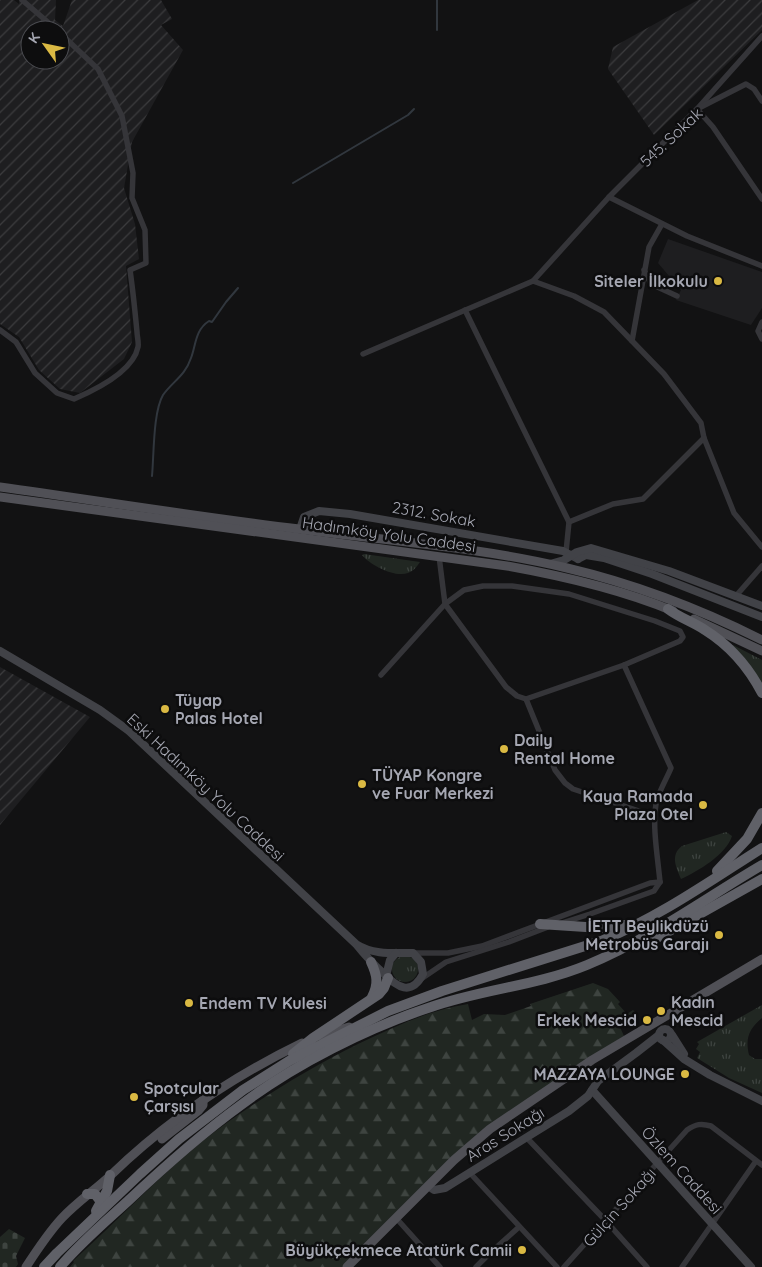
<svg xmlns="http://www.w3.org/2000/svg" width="762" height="1267" font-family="Quicksand,sans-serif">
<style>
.built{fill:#1e1e20}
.industrial{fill:url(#industrial-furrows);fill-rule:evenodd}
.grass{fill:url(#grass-tufts)}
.forest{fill:url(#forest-firs)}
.cemetery{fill:url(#cemetery-stones)}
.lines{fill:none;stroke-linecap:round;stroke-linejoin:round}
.stream{stroke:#31373e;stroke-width:2}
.street{stroke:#353539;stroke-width:5.5}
.secondary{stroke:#414247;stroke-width:8}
.primary{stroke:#505056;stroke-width:9}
.highway{stroke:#606168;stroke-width:10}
.poi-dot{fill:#dab943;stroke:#0d0d0e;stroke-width:2}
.labels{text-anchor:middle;stroke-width:5;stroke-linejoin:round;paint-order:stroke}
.street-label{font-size:16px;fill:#a5a7b2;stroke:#0d0d0e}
.poi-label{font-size:16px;font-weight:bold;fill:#a5a7b2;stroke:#0d0d0e;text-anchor:end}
</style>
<defs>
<pattern id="industrial-furrows" width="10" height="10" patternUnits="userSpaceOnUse" patternTransform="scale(1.25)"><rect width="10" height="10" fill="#1e1e20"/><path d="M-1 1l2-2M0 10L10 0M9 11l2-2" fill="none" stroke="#3c3c3e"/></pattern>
<pattern id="grass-tufts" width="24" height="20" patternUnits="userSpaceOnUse" patternTransform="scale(1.25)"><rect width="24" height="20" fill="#212722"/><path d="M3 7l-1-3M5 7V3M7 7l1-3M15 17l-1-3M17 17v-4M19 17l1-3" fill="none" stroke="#3e4440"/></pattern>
<pattern id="forest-firs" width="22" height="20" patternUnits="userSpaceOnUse" patternTransform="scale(1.25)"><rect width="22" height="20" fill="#212722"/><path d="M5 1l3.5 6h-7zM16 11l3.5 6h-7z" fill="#3e4440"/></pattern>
<pattern id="cemetery-stones" width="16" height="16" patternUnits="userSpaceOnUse" patternTransform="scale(1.25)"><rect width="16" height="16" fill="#212722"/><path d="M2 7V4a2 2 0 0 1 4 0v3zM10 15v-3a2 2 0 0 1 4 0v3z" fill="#3e4440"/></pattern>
</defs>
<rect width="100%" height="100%" fill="#121213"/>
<path class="built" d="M 668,239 L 762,272 L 762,308 L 751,325 L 676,300 L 681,290 L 658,263 Z"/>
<g class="industrial">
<path d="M 0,0 L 14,0 L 19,4 L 19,0 L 56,0 L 55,20 L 63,26 L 72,0 L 161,0 L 172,19 L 161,25 L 183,50 L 132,142 L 124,188 L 135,224 L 139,259 L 126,266 L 132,342 L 124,359 L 80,393 L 60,389 L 39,370 L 19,337 L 0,324 ZM 30,30 L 60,30 L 60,60 L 30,60 Z"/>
<path d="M 698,0 L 762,0 L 762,30 L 654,135 L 608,69 L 613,47 Z"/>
<path d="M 0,667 L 90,717 L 0,825 Z"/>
</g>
<g class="grass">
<path d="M 364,554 L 420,562 C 417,566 414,571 408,573 C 395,578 370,565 362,555 Z"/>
<path d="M 731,645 L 733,645 L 762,660 L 762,686 Z"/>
<path d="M 726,832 L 732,836 C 726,855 698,871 681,879 C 676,867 670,855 682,846 Z"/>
<circle cx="405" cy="969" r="13"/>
<path d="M 762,1005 L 762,1018 C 749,1029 745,1038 749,1055 L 755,1059 L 762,1059 L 762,1093 L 729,1078 L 697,1058 L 700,1052 L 696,1049 L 699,1044 L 697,1042 Z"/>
</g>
<path class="forest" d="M 593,983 L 608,989 L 620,1002 L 618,1004 L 627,1014 L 633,1010 L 636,1013 L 618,1023 L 624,1036 L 503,1116 L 343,1267 L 70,1267 L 74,1262 L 73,1261 C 117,1221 158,1177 204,1140 C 252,1103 304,1071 358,1044 C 394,1027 429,1010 468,1004 L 472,1020 L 484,1014 L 505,1015 L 531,1006 L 530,1004 Z"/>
<path class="cemetery" d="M 9,1229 L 25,1238 L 16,1256 L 18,1264 L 16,1267 L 0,1267 L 0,1237 Z"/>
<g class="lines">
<g class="stream">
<path d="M 437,0 L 437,30"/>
<path d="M 293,183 L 408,115 L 414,109"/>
<path d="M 152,476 C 154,455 153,412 163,395 C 173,381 185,376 191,358 C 196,345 195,330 209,321 L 212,322 L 226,302 L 238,288"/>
</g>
<g class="street">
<path d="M 22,0 L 57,30"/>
<path d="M 762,36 L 697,109 L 713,127 L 762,199"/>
<path d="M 609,197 L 697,109 L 746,84 L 754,89 L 762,101"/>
<path d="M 644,270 L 651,284 L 677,296"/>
<path d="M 533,281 L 609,197 L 687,236 L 762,266"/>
<path d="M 465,310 L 569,522 L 566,552"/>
<path d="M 762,322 L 758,331 L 762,339"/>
<path d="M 0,330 L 16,342 L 35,373 L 57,393 L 74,399 C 95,390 133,372 138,347 C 139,343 137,336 137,332 C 135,311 133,291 130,270 L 146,263 L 145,230 L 132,198 L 133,173 L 122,116 L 98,69 L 60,33"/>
<path d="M 632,341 L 649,247 L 662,224"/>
<path d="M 363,354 L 533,281 L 574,296 L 604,312 L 664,374 L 701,423 L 704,438"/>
<path d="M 569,522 L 613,504 L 643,499 L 704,438 L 734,513 L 762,547"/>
<path d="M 439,556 L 445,604 L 506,687 L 517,696 L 526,699 L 624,665"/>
<path d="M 735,597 L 762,566"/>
<path d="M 381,675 L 445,604 L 464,590 L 483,586 L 512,586 L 569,594 L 655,621 L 680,631 L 683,637 L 680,641 L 624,665 L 671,768 C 667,778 657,795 656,804 C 652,826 658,859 660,882"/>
<path d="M 526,699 L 555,770 L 565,783 L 573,789 L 654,816"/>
<path d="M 562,923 L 590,914 L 654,891 L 660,882"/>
<path d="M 413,953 L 448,953 L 482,946 L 650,883 L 660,882"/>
<path d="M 421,979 L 446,962 L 509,942 L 548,927"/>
<path d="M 527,1138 L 606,1221 L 647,1267"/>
<path d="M 470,1173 L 557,1267"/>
<path d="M 397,1219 L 440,1267"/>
<path d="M 476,1267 L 489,1254 L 519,1227"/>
<path d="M 564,1267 L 687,1130 C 696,1124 701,1123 711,1126 L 762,1165"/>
<path d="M 682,1267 L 756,1161"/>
</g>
<g class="secondary">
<path d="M 300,529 L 304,517 L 319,511 L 350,514 L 563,551 L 578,559"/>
<path d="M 578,559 L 586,555 L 604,558 L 652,574 L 762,617"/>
<path d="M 550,564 L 564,560 L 577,552 L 591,548 L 669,571 L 762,606"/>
<path d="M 0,651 L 100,710 L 129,731 L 356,944 C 364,954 373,964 383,973 C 397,987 411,997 423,974 L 421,962 L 413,953 C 393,953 373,955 356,944"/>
<path d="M 386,976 L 390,960 L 396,953"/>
<circle cx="665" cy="1035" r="6"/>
<path d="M 672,1035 L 684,1054"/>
<path d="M 663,1040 L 684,1059 L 710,1075 L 762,1101"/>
<path d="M 592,1090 L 751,1267"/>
<path d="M 428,1186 L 434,1190 L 445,1188 L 569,1111 L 588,1096 L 598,1081 L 636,1053 L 659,1035"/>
</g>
<g class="primary">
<path d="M 0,487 C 100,501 199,517 299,529 C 389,541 479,547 567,568 C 635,584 700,609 762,640"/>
<path d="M 0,497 L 507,566 C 563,576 620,589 673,611"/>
<path d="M 694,619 L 762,651"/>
<path d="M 319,1036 L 349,1027"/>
<path d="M 162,1139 L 198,1111 L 203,1105 L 203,1100"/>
<path d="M 26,1267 C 37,1250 48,1233 62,1218 C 77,1202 95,1190 111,1175 C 167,1121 232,1077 302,1043"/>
<path d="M 347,1267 L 454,1160 L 490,1129 L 592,1060 L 762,959"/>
</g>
<g class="highway">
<path d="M 668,609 C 680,618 693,622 705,630 C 729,645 749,668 762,693"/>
<path d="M 717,871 L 747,839 L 762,813"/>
<path d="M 540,924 L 601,928 L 633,924"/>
<path d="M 657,938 L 762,879"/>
<path d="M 371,962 C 377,975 379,984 372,997"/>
<path d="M 293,1054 L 313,1038 L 379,994 L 384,988 L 388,978"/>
<path d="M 87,1194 L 95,1194 L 101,1202"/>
<path d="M 96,1211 L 107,1191 L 110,1175"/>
<path d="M 44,1267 L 57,1253 L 140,1174 L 179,1139 L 243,1090 L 289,1061 L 388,1011 L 442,991 L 601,941 C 659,917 710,881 762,848"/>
<path d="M 60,1267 C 80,1243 105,1222 128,1201 C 164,1167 201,1134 241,1105 C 295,1064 367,1028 431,1007 C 482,989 536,986 587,965 C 650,939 704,899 762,865"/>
</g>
</g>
<g class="poi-dot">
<circle cx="718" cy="281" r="5"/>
<circle cx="165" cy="709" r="5"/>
<circle cx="504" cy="749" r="5"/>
<circle cx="362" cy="784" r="5"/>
<circle cx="703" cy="805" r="5"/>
<circle cx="719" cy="935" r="5"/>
<circle cx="189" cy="1003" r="5"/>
<circle cx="661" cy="1011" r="5"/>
<circle cx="647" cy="1020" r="5"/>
<circle cx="685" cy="1074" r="5"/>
<circle cx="134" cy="1097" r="5"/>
<circle cx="522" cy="1250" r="5"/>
</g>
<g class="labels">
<g class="street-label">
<text transform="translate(671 137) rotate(-43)" y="6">545. Sokak</text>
<text transform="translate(434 514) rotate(10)" y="6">2312. Sokak</text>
<text transform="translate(389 534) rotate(8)" y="6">Hadımköy Yolu Caddesi</text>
<text transform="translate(206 787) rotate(43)" y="6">Eski Hadımköy Yolu Caddesi</text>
<text transform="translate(505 1134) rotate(-32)" y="6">Aras Sokağı</text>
<text transform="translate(682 1170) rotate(48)" y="6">Özlem Caddesi</text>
<text transform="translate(619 1207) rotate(-48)" y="6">Gülçin Sokağı</text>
</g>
<g class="poi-label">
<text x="708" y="287">Siteler İlkokulu</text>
<text x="175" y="706" text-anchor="start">Tüyap<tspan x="175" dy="18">Palas Hotel</tspan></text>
<text x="514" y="746" text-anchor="start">Daily<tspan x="514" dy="18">Rental Home</tspan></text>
<text x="372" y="781" text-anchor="start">TÜYAP Kongre<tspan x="372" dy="18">ve Fuar Merkezi</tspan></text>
<text x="693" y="802">Kaya Ramada<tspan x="693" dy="18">Plaza Otel</tspan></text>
<text x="709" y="932">İETT Beylikdüzü<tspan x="709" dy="18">Metrobüs Garajı</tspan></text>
<text x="671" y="1008" text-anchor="start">Kadın<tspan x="671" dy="18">Mescid</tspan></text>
<text x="199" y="1009" text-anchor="start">Endem TV Kulesi</text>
<text x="637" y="1026">Erkek Mescid</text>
<text x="675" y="1080">MAZZAYA LOUNGE</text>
<text x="144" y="1094" text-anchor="start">Spotçular<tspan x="144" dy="18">Çarşısı</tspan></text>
<text x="512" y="1256">Büyükçekmece Atatürk Camii</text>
</g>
</g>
<g transform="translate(45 45) rotate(303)"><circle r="24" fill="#0d0d0e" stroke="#4a4b50"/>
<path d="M0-4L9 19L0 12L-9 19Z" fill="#dab943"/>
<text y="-8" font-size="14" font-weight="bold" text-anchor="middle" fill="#a5a7b2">K</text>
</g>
</svg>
